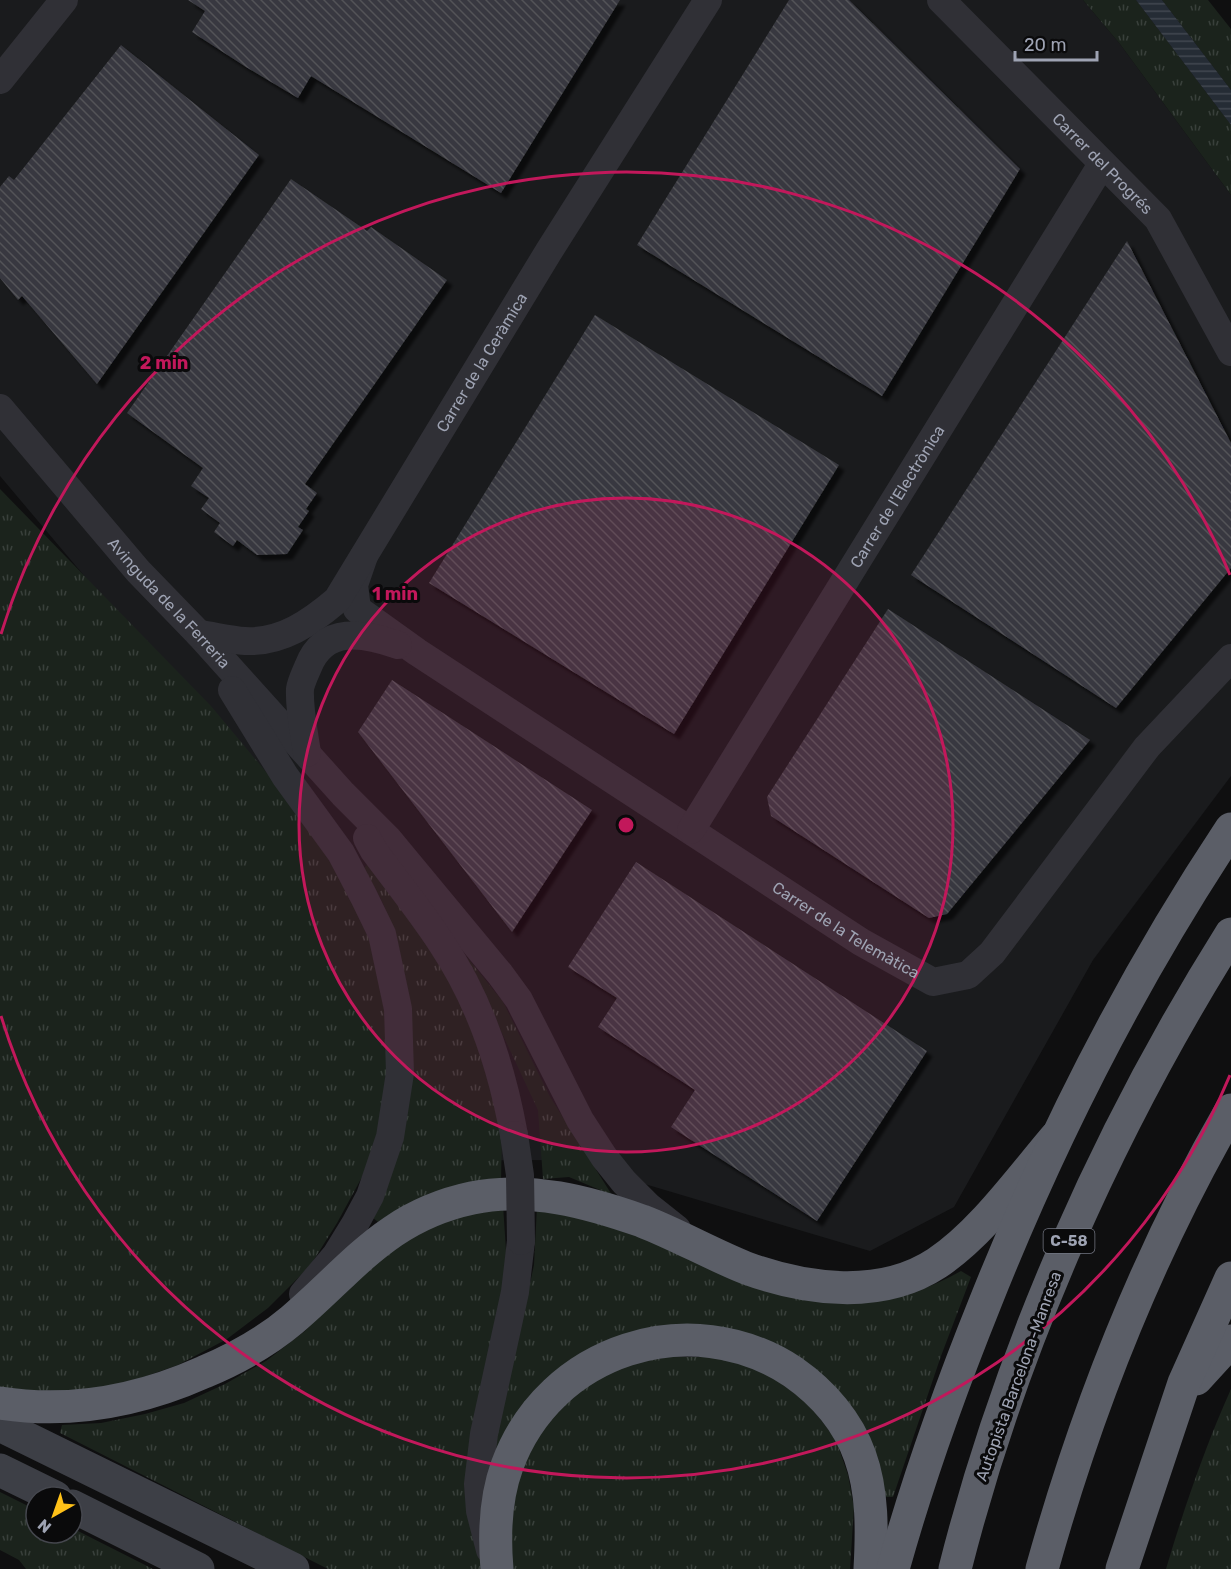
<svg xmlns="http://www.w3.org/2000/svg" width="1231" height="1569" font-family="Rubik,sans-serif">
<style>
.built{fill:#1a1b1d}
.grass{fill:url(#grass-tufts)}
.water{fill:url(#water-rules)}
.building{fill:url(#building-back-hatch);filter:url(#shadow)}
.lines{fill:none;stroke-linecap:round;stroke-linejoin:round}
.minor{stroke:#303036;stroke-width:28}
.secondary{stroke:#3d3f46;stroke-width:33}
.motorway{stroke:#5b5e67;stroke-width:33}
.minor-bridge{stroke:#303036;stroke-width:28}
.ring{fill:none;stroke:#c2185b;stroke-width:3}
.labels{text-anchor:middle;stroke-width:6;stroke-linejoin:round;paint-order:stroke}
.shield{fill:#0a0a0b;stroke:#727581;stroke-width:1.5}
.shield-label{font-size:15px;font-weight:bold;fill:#9ea3b3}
.street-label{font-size:16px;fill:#9ea3b3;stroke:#0a0a0b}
.centre{fill:#c2185b;stroke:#0a0a0b;stroke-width:3}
.ring-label{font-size:18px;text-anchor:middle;font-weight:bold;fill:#c2185b;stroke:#0a0a0b;stroke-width:6;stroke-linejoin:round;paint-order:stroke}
</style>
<defs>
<pattern id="grass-tufts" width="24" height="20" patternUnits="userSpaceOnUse" patternTransform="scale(1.5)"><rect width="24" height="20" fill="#1b231c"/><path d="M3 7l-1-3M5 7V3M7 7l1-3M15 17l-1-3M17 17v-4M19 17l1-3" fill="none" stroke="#39403b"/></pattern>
<pattern id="water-rules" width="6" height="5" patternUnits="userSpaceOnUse" patternTransform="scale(1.5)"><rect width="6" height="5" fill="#252c35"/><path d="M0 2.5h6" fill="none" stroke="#414750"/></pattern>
<pattern id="building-back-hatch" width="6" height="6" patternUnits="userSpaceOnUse" patternTransform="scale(1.5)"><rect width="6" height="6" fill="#38393f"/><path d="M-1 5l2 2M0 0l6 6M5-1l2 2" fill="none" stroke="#525258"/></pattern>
<filter id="shadow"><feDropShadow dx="5.5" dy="5.5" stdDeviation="1.5" flood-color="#0009"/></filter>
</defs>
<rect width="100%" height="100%" fill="#0f0f10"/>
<path class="built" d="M 0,0 L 1083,0 L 1120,44 L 1231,195 L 1231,776 L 1093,960 L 954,1207 L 870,1251 L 564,1160 L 355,1161 L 178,687 L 0,476 Z"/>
<g class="grass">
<path d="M 1083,0 L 1136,0 L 1231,125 L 1231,195 L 1120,44 Z"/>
<path d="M 1162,0 L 1208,0 L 1231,29 L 1231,90 Z"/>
<path d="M 0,489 L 211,706 L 297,809 L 333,862 L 370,933 L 388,1031 L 387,1072 L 380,1127 L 362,1177 L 337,1223 L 310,1266 L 268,1308 L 227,1339 L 178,1365 L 132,1381 L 84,1390 L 36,1392 L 0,1389 Z"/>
<path d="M 370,862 L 412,918 L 465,1005 L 502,1129 L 501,1181 C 452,1183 419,1195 378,1222 L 372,1217 L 390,1178 L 397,943 L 383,903 L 364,868 Z"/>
<path d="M 466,956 L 503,1002 L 550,1097 L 612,1195 L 569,1177 L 543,1179 L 538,1110 Z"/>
<path d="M 503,1205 L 507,1266 L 484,1569 L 328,1569 L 60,1433 L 62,1425 L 101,1423 L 145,1414 L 184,1403 L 225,1384 L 266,1361 L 305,1331 L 349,1285 L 417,1229 Z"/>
<path d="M 537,1207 L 567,1211 L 870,1301 C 904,1297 931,1288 961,1271 L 971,1277 L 941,1356 L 893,1497 L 885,1497 L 845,1405 L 664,1329 L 492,1458 L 534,1265 Z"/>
<path d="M 670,1357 L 710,1357 L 760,1368 L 809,1404 L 836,1440 L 848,1475 L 854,1507 L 850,1569 L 513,1569 L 508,1542 L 518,1473 L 536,1439 L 561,1407 L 593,1381 L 633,1363 Z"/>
<path d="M 1231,1389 L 1231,1569 L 1166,1569 C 1184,1508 1205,1447 1231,1389 Z"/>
<path d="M 0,1492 L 36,1510 L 36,1533 L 72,1533 L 72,1528 L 153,1569 L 26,1569 L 19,1560 L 0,1550 Z"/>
</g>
<path class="water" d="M 1136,0 L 1162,0 L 1231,90 L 1231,125 Z"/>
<g class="building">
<path d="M 188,0 L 620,0 L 501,193 L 311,76 L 298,98 L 246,67 L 192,32 L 205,11 Z"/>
<path d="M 789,0 L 849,0 L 1020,169 L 882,396 L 637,245 Z"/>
<path d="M 121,45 L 259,155 L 97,384 L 22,296 L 18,300 L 0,278 L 0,187 L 9,176 L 14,180 Z"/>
<path d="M 291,179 L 367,231 L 371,227 L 447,280 L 305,484 L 317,493 L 306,509 L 309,511 L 298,527 L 303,530 L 287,554 L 257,555 L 237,540 L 233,546 L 214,532 L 220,523 L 201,509 L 209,498 L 191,486 L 203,468 L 127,413 Z"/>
<path d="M 1127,241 L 1231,443 L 1231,568 L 1116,708 L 911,575 Z"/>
<path d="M 595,315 L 839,465 L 674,734 L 429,583 Z"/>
<path d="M 888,609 L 1090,740 L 947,914 L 929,918 L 771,816 L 767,797 Z"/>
<path d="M 392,680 L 592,810 L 512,932 L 358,732 Z"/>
<path d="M 636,862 L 927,1051 L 817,1221 L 671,1127 L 695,1090 L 598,1027 L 617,998 L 568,967 Z"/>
</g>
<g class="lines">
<g class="minor">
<path id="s1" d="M 941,0 L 1158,219 L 1231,352"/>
<path d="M 0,80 L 64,0"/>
<path id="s2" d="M 0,408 L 138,571 L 199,634 L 343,794 L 388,839 L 500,974 L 519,1000 L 580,1120 L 604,1157 L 624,1182 L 648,1206 L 677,1229"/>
<path id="s3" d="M 364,556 L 354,585 L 357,609 L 417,652 L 861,942 L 933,982 L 968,975 L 992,953 L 1147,747 L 1231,658"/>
<path id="s4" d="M 199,634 C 214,636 230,640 245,641 C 282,643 311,622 337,600 L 549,251 L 708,0"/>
<path d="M 232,690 L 285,776 L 341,853 L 364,897 L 382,934 L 398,1009 L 400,1073 L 390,1137 L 370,1196 L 355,1224 L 336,1255 L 303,1294"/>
<path d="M 307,753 C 304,732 299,710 300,689 C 301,682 305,674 308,667 C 324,625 364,633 398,645"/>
<path id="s5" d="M 691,830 L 1102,164"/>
<path d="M 367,838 L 374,851 C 397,882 421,912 442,944 C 480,1001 502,1068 514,1135"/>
<path d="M 490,1550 L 480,1511 L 478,1484 L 484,1434 L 515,1292 L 521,1241"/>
</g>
<g class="secondary">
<path d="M 0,1425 L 293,1569"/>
<path d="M 0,1470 L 55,1497"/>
<path d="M 72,1506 L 198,1569"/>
</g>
<g class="motorway">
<path d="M 1196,1379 L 1231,1341"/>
<path d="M 0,1403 C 71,1414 139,1401 204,1372 C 235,1359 266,1342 292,1320 C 353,1268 387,1216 472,1198 C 530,1186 588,1202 642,1221 C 678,1235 711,1254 746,1268 C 806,1290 881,1300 937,1263 C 981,1234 1021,1178 1056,1137"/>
<path d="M 497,1569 C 494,1534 495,1499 507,1466 C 549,1349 691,1304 793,1372 C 823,1393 848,1422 860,1456 C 873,1492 872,1532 870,1569"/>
<path d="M 893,1569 C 918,1479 950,1390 985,1303 C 1051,1137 1132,978 1231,829"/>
<path d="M 955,1569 C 1011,1347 1109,1128 1231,934"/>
<path d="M 1042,1569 C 1086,1411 1149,1252 1231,1110"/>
<path d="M 1122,1569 L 1184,1383 L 1231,1278"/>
</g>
<path class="minor-bridge" d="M 514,1135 L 520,1175 L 521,1241"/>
</g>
<circle cx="626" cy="825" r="327" fill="#c2185b" fill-opacity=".12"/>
<g class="ring">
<circle cx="626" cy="825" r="327"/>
<path d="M1230 1075A654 654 0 0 1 1 1016M1 634A654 654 0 0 1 1230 575"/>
</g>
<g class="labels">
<rect class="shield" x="1043.5" y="1229" width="51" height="24" rx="4.5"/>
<g class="shield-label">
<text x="1069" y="1246">C-58</text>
</g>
<g class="street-label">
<text dy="6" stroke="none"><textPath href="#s1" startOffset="230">Carrer del Progrés</textPath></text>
<text dy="6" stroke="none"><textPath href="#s4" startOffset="428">Carrer de la Ceràmica</textPath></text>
<text dy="6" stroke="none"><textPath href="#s5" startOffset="392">Carrer de l'Electrònica</textPath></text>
<text dy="6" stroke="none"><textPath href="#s2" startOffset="258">Avinguda de la Ferreria</textPath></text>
<text dy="6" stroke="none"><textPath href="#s3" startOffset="640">Carrer de la Telemàtica</textPath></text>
<text transform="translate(1018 1376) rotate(-70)" y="6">Autopista Barcelona-Manresa</text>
</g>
</g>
<circle cx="626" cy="825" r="9" class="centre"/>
<g class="ring-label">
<text x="164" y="369">2 min</text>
<text x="395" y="600">1 min</text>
</g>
<g transform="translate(54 1515) rotate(220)"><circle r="28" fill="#0a0a0b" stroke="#45474e" stroke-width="1.5"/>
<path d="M0-4.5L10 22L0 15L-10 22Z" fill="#ffc118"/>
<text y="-9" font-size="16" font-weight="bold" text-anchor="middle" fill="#9ea3b3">N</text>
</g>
<path d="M1015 51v9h82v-9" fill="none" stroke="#9ea3b3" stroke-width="3"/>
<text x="1024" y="51" font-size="18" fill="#9ea3b3" stroke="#0a0a0b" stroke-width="4.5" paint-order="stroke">20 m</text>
</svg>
